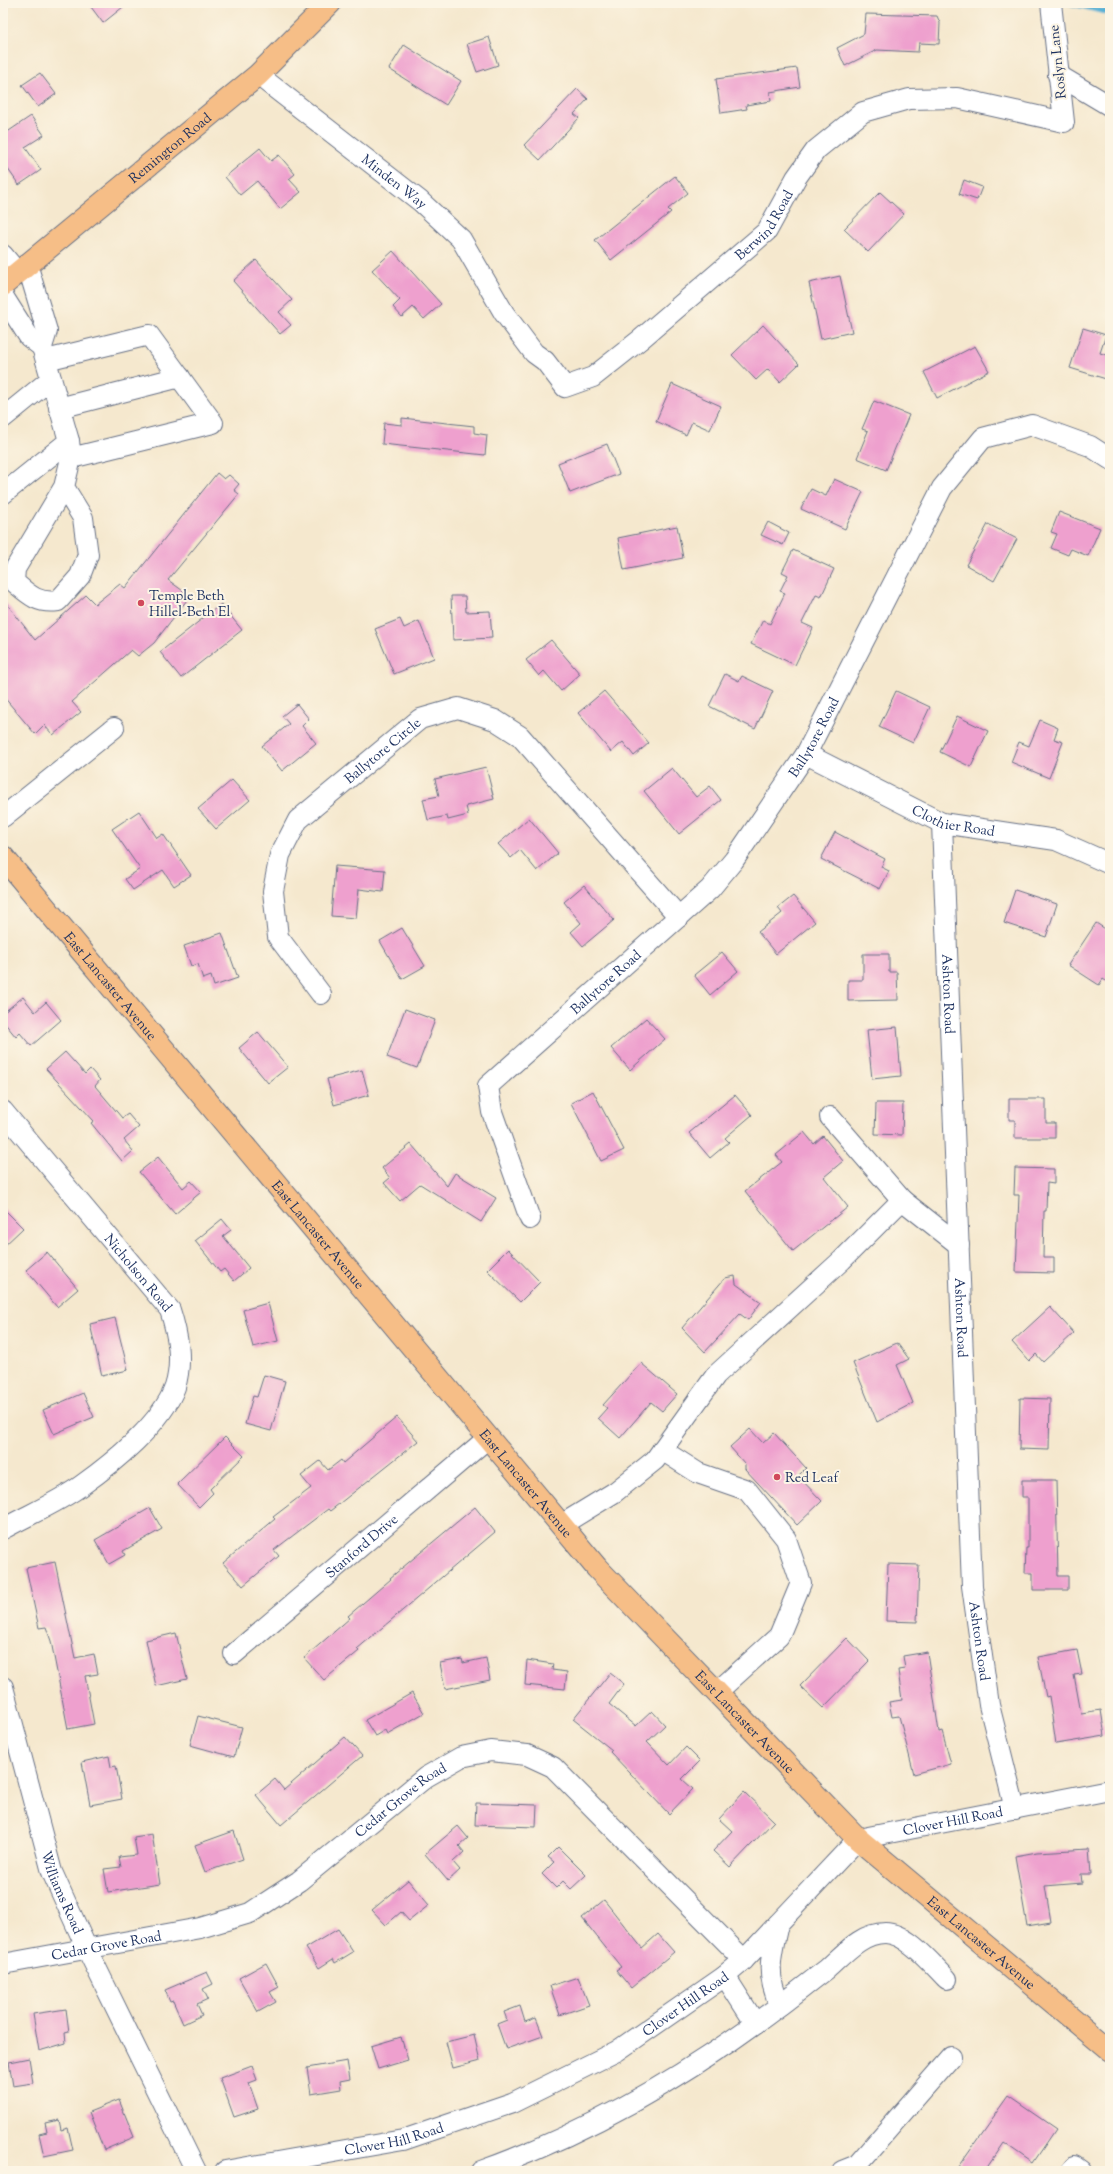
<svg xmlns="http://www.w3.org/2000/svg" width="1113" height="2174" font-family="'Sorts Mill Goudy',serif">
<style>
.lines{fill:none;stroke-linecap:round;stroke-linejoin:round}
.stream{stroke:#57b1d5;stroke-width:5.5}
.building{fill:#eea0ce}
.minor-casing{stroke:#677085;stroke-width:22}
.major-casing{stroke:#677085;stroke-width:24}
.highway-casing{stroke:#677085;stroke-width:24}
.minor{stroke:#fff;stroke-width:20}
.major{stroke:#f6be87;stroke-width:22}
.highway{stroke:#f6be87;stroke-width:22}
.poi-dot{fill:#d1495b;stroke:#fcf5e5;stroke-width:1.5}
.labels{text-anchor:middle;stroke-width:4;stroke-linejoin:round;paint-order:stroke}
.street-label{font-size:14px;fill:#1b2f5e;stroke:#fcf5e5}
.poi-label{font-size:14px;fill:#1b2f5e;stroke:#fcf5e5;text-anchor:start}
</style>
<rect width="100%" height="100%" fill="#fcf5e5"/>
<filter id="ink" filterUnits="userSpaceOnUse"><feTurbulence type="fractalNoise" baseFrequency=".025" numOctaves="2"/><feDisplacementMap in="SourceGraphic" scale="8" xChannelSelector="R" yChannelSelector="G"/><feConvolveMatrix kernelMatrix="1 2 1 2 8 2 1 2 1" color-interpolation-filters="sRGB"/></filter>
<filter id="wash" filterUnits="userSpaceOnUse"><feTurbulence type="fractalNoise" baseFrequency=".012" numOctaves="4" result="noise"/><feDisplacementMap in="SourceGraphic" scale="16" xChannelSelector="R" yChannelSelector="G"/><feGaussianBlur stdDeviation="0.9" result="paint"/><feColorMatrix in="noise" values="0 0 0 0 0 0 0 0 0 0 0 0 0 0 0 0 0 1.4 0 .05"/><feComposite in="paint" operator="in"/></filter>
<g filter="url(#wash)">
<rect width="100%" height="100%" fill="#f5e8ce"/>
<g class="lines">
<path class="stream" d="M 1070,3 L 1110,13"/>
</g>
<g id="blocks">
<g class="building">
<path d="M 88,3 L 128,3 L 103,23 Z"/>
<path d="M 866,14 L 937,16 L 940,23 L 939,44 L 919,43 L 918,52 L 877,50 L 845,66 L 837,48 L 864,34 Z"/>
<path d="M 489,37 L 498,65 L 477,72 L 467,44 Z"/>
<path d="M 404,45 L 461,81 L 446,105 L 389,69 Z"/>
<path d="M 797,68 L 800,87 L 770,92 L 771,101 L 746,105 L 747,109 L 721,113 L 716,79 Z"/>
<path d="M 40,73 L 56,94 L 38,107 L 22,85 Z"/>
<path d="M 577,89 L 588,99 L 574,114 L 579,118 L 540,160 L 524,145 Z"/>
<path d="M 31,116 L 44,135 L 25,147 L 41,170 L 19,185 L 3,162 L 3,135 Z"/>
<path d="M 260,148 L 271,161 L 279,155 L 295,174 L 289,179 L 301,192 L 280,209 L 257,181 L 240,195 L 225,177 Z"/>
<path d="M 675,176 L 688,193 L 668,209 L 671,212 L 611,260 L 595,240 Z"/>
<path d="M 964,180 L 982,187 L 977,200 L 959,194 Z"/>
<path d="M 880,192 L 904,214 L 868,252 L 844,229 Z"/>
<path d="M 393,251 L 441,304 L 424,319 L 413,307 L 402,317 L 393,307 L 400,300 L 372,270 Z"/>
<path d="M 256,260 L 292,300 L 279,312 L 291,325 L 280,334 L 233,281 Z"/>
<path d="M 840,276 L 852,332 L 821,339 L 809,283 Z"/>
<path d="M 763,325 L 799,364 L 780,382 L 768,369 L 756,380 L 732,355 Z"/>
<path d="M 1083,328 L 1106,335 L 1100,353 L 1110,356 L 1110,365 L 1106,379 L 1070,368 Z"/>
<path d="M 975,346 L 989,371 L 937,398 L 924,372 Z"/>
<path d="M 672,384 L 721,406 L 710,430 L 692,422 L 686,435 L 656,421 Z"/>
<path d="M 874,401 L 909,415 L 886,470 L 857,458 L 868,431 L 862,429 Z"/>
<path d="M 402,418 L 474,426 L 474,433 L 487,435 L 485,455 L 382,444 L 384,423 L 402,425 Z"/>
<path d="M 607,444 L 619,474 L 570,493 L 558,463 Z"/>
<path d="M 217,473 L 224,479 L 229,475 L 239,484 L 234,490 L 239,494 L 168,580 L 190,596 L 154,643 L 138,656 L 131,650 L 72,702 L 81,712 L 53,735 L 44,725 L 35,734 L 3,696 L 3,599 L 35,640 L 86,595 L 95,604 L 120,584 L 125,588 Z"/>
<path d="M 834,479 L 863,492 L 845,529 L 801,509 L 811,489 L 826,496 Z"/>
<path d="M 1059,512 L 1100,528 L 1088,556 L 1071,549 L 1068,555 L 1051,548 L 1057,534 L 1051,532 Z"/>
<path d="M 768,522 L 789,533 L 783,545 L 761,535 Z"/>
<path d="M 988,524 L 1017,539 L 994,581 L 966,565 Z"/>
<path d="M 677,526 L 683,558 L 624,570 L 618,538 Z"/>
<path d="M 793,550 L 834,569 L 821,597 L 816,595 L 802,623 L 813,628 L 795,665 L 751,644 L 763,620 L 770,624 L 785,593 L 780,591 L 788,575 L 782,572 Z"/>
<path d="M 451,596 L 465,596 L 466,612 L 490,611 L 492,638 L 453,640 Z"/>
<path d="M 221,604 L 242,630 L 181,678 L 160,652 Z"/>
<path d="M 400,619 L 404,628 L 419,621 L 434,658 L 394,674 L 375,629 Z"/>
<path d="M 551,640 L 580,674 L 561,691 L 544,671 L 539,676 L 526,660 Z"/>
<path d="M 725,674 L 739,681 L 742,676 L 773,691 L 755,729 L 709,706 Z"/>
<path d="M 604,691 L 649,743 L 634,756 L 623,742 L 611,752 L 578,713 Z"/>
<path d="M 896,691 L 930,707 L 913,743 L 879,727 Z"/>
<path d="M 297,704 L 309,719 L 302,726 L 316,743 L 282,771 L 262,746 L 289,724 L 282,716 Z"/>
<path d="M 957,716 L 988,731 L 971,767 L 940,752 Z"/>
<path d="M 1040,720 L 1058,728 L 1054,739 L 1063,742 L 1049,778 L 1011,762 L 1019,742 L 1029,746 Z"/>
<path d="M 486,767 L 494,799 L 466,806 L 468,815 L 448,820 L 447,816 L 428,820 L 423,799 L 439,796 L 435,779 Z"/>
<path d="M 672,768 L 696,797 L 710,786 L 721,800 L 679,834 L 644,791 Z"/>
<path d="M 232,780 L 250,800 L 216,829 L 198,809 Z"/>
<path d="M 139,811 L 157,838 L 163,834 L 191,875 L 174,886 L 163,870 L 133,890 L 125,879 L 140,869 L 112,829 Z"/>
<path d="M 529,818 L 558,853 L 537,871 L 520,850 L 511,858 L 498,844 Z"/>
<path d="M 835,832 L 885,859 L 881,867 L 889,871 L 880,889 L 821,859 Z"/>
<path d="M 335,866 L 385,870 L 383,892 L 359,889 L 356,918 L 331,916 Z"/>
<path d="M 584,885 L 614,920 L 583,946 L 571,932 L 581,923 L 564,902 Z"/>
<path d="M 1015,890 L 1057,904 L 1046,937 L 1004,923 Z"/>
<path d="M 793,896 L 815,922 L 776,954 L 758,932 L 782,913 L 778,908 Z"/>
<path d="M 1096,923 L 1110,932 L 1110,984 L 1103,979 L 1099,985 L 1068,965 Z"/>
<path d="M 402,928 L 425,966 L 402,979 L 380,941 Z"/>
<path d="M 222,933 L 238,978 L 214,986 L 211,976 L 203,979 L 198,964 L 191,966 L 184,946 Z"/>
<path d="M 722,952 L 738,971 L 710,995 L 694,975 Z"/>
<path d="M 863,954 L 889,954 L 889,972 L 897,972 L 898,1000 L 848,1001 L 848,980 L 863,980 Z"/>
<path d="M 23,997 L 35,1012 L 46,1002 L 61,1020 L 31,1046 L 20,1033 L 16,1037 L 3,1021 L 3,1013 Z"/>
<path d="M 405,1009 L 435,1020 L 417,1068 L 387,1057 Z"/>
<path d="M 646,1018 L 665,1039 L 630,1070 L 611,1048 Z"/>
<path d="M 897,1027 L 901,1076 L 872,1079 L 867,1030 Z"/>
<path d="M 258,1032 L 288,1067 L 268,1083 L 239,1048 Z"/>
<path d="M 65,1052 L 85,1074 L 90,1069 L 100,1080 L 95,1086 L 122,1118 L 128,1114 L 139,1127 L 124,1140 L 133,1151 L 122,1161 L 91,1123 L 94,1121 L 46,1069 Z"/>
<path d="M 362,1070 L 369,1095 L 334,1105 L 327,1079 Z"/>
<path d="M 593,1091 L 624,1150 L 601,1161 L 571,1103 Z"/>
<path d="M 735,1095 L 752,1115 L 725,1138 L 729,1142 L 710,1158 L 689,1133 Z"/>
<path d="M 1009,1099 L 1046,1099 L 1046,1123 L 1055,1123 L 1055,1138 L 1015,1138 L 1015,1120 L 1009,1120 Z"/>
<path d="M 876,1103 L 903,1103 L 902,1135 L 875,1134 Z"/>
<path d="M 804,1132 L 814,1144 L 823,1136 L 843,1161 L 824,1177 L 848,1207 L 793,1251 L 745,1191 L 782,1162 L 776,1155 Z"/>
<path d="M 411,1144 L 447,1186 L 455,1173 L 496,1198 L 481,1222 L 420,1184 L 400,1201 L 384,1183 L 390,1178 L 382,1168 Z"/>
<path d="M 158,1157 L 183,1188 L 191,1181 L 201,1192 L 175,1214 L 139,1172 Z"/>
<path d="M 1015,1168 L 1054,1169 L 1054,1184 L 1047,1183 L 1046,1211 L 1044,1211 L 1043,1257 L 1054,1257 L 1054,1273 L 1016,1272 L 1019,1195 L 1014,1195 Z"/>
<path d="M 3,1208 L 23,1228 L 3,1247 Z"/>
<path d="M 222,1219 L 231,1230 L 223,1236 L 249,1268 L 234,1281 L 224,1269 L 220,1272 L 195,1241 Z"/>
<path d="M 508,1249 L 540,1282 L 520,1302 L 487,1270 Z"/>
<path d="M 47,1252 L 78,1289 L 57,1307 L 26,1270 Z"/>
<path d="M 735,1276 L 736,1284 L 761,1302 L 748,1320 L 740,1314 L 705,1352 L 682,1328 L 725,1278 Z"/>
<path d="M 268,1303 L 278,1341 L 253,1347 L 243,1310 Z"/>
<path d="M 1050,1307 L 1074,1333 L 1043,1362 L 1036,1354 L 1029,1361 L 1012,1342 Z"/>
<path d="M 115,1318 L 128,1370 L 102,1376 L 90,1324 Z"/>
<path d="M 897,1343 L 909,1359 L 897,1365 L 913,1403 L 877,1422 L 853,1363 Z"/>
<path d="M 641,1363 L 677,1394 L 662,1411 L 651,1402 L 620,1438 L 598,1418 L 607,1408 L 603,1405 Z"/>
<path d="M 264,1375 L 285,1381 L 271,1431 L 245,1424 L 253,1396 L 257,1397 Z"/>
<path d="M 83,1393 L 94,1417 L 54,1434 L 43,1410 Z"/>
<path d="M 1020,1398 L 1050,1399 L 1049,1450 L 1019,1449 Z"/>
<path d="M 397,1417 L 418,1441 L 330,1511 L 328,1509 L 274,1550 L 279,1556 L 243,1586 L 223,1563 L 275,1519 L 273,1517 L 311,1488 L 301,1476 L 320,1461 L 328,1470 L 341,1460 L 343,1463 Z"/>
<path d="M 750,1429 L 763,1443 L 774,1433 L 806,1468 L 798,1476 L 822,1501 L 797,1525 L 745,1469 L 745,1464 L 730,1447 Z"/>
<path d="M 225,1437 L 244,1456 L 210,1489 L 213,1493 L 199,1507 L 177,1484 Z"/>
<path d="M 1022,1480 L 1056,1480 L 1058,1576 L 1068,1576 L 1068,1590 L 1033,1590 L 1033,1573 L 1025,1573 L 1026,1548 L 1028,1548 L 1028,1497 L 1022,1497 Z"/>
<path d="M 475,1507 L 495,1532 L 357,1649 L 359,1651 L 324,1680 L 304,1658 L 350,1618 L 348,1616 L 391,1579 L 390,1578 Z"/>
<path d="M 150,1508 L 162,1529 L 123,1551 L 125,1555 L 109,1564 L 95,1540 Z"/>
<path d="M 55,1562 L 75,1658 L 94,1654 L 98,1674 L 85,1676 L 94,1724 L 68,1729 L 51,1641 L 46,1627 L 39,1628 L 26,1568 Z"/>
<path d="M 888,1564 L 919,1565 L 917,1622 L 886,1621 Z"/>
<path d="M 176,1633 L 187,1679 L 156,1686 L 146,1640 Z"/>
<path d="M 847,1638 L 869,1661 L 823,1708 L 800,1686 Z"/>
<path d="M 1077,1650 L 1082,1674 L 1074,1675 L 1081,1713 L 1101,1710 L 1105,1736 L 1056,1744 L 1049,1696 L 1046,1697 L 1038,1657 Z"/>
<path d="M 927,1652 L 939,1732 L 942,1731 L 951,1764 L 914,1774 L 899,1716 L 892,1717 L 889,1702 L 902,1700 L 898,1670 L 905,1669 L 903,1656 Z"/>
<path d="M 486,1658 L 490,1680 L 445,1689 L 440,1663 L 462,1659 L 463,1663 Z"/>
<path d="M 527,1660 L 553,1664 L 552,1670 L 567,1672 L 565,1689 L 525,1685 Z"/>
<path d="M 610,1673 L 624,1684 L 609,1704 L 636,1726 L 652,1711 L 665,1725 L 647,1742 L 669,1765 L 686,1747 L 700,1761 L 682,1779 L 693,1789 L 669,1814 L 610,1752 L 612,1750 L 573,1719 Z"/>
<path d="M 412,1693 L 424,1713 L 387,1734 L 385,1730 L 375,1736 L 365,1720 Z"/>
<path d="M 198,1716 L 242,1727 L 234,1757 L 190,1745 Z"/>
<path d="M 345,1737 L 362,1756 L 281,1825 L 256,1795 L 275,1779 L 284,1790 Z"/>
<path d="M 109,1756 L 111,1767 L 116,1766 L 122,1799 L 90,1805 L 82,1762 Z"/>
<path d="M 744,1792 L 774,1821 L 730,1867 L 713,1851 L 732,1831 L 719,1819 Z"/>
<path d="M 476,1803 L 537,1805 L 536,1827 L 475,1825 Z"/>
<path d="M 458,1826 L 468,1838 L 459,1846 L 464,1852 L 453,1862 L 460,1870 L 448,1881 L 425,1854 Z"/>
<path d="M 234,1831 L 243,1859 L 205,1872 L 195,1845 Z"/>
<path d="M 152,1834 L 160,1884 L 108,1892 L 104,1869 L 121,1867 L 119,1857 L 137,1855 L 134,1837 Z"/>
<path d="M 558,1847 L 586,1875 L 571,1889 L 563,1881 L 556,1888 L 542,1874 L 554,1862 L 548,1857 Z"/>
<path d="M 1089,1849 L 1091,1874 L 1081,1874 L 1082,1883 L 1045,1886 L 1051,1922 L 1027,1926 L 1015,1856 L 1037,1852 Z"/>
<path d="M 408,1880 L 429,1905 L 409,1921 L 401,1912 L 386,1925 L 372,1910 Z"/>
<path d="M 604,1900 L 642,1948 L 658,1934 L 674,1952 L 631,1988 L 616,1970 L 621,1967 L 582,1918 Z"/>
<path d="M 338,1929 L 353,1952 L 335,1963 L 333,1959 L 319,1968 L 306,1948 Z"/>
<path d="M 266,1963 L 279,1987 L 270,1992 L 276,2002 L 258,2012 L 239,1978 Z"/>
<path d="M 207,1972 L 213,1984 L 203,1989 L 208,1999 L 197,2004 L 202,2015 L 183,2024 L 173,2001 L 170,2002 L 165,1990 Z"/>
<path d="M 578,1977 L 589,2005 L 560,2015 L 550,1986 Z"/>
<path d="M 520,2006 L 525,2022 L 536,2018 L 543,2036 L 506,2049 L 497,2024 L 507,2020 L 504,2012 Z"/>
<path d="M 66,2009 L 69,2032 L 65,2033 L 66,2043 L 39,2051 L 33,2014 Z"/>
<path d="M 474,2035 L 480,2061 L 453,2068 L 446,2042 Z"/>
<path d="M 401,2037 L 408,2060 L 378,2069 L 371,2046 Z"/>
<path d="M 29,2058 L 33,2083 L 13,2086 L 9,2062 Z"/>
<path d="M 347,2061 L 350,2079 L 340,2081 L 341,2089 L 311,2094 L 307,2068 Z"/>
<path d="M 252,2066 L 257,2080 L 249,2083 L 258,2109 L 234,2117 L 220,2078 Z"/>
<path d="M 1008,2096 L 1056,2129 L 1033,2163 L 1004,2143 L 985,2171 L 955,2171 Z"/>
<path d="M 119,2100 L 134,2137 L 104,2150 L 89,2112 Z"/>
<path d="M 59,2120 L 61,2130 L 68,2128 L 73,2150 L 44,2156 L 39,2134 L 47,2132 L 45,2123 Z"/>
</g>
</g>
</g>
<g filter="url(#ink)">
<use href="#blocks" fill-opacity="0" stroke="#677085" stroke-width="1"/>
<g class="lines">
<defs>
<g id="minor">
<path id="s1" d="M 258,75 L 420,201 L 461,239 L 504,313 L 534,353 L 545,361 L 565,387 L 593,377 L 641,339 L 767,231 L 796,178 L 816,150 L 863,112 L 909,99 L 957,98 L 1064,122 L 1051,3"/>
<path d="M 1058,75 L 1110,106"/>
<path d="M 3,255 L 17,272"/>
<path d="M 3,296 L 29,337 L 42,347"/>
<path d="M 46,360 L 149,335 L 213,423 L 71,458 L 69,441"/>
<path d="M 59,408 L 180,377"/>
<path d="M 3,418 L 51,379"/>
<path d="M 64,487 L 83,518 L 88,555 L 80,576 L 58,601 C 38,604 29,595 14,582 L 15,569 L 64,487 L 71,458"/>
<path d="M 3,494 L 69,441 L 42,347 L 47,331 L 27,264"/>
<path id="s2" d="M 806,754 L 942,823 L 1056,840 L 1110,864"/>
<path d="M 3,817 L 114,728"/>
<path id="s3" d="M 942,823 L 972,1586 L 989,1705 L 1015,1809"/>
<path id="s4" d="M 321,994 L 278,937 L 273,891 L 280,855 L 298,820 L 420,719 L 458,708 L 495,720 L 520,736 L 679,917"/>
<path id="s5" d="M 3,1111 L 170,1310 C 178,1335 183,1361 175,1387 C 162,1423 113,1463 82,1485 C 59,1502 28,1515 3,1529"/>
<path d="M 830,1117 L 902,1200"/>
<path id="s6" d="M 530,1219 L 492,1112 L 488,1086 L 710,889 L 734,860 L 806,754 L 942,488 L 983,438 L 1032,425 L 1090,446 L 1110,459"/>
<path d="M 662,1450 L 698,1473 L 747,1490 L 786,1539 L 801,1583 L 779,1636 L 717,1692"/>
<path d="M 561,1525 L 615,1492 L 655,1460 L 716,1375 L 842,1260 L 902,1200 L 959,1245"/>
<path id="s7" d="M 234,1654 L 488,1438"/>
<path id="s8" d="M 3,1687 L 52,1872 L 87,1949 L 196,2171"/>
<path d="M 778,1924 C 771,1956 765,1974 780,2005"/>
<path id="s9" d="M 3,1964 L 200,1928 L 250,1913 L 299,1881 L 426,1777 L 461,1757 L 491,1751 L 527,1755 L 553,1767 L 744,1960"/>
<path d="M 725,1976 L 755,2023"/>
<path id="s10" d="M 225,2171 L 403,2140 L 512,2103 L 617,2051 L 725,1976 L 744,1960 L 858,1839 L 1110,1790"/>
<path d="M 481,2171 C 588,2133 689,2074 779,2006 C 795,1994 811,1981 827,1969 C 844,1954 861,1933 885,1933 C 907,1933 932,1964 947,1979"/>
<path d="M 842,2171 L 857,2165 L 951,2057"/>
<path d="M 1070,2171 L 1074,2166 L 1081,2171"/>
</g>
<g id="major">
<path id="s11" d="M 3,285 L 258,75 L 330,3"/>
</g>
<g id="highway">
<path id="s12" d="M 3,857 L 597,1568 L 858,1839 L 1110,2050"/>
</g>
</defs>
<use href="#minor" class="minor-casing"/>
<use href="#major" class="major-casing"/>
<use href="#highway" class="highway-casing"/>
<use href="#minor" class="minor"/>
<use href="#major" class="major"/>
<use href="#highway" class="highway"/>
</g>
</g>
<g class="poi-dot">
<circle cx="141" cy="603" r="4"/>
<circle cx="777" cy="1477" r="4"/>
</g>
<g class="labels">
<g class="street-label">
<text transform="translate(1057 62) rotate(-96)" y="5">Roslyn Lane</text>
<text dy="5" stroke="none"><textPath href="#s11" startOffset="216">Remington Road</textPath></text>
<text dy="5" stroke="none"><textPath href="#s1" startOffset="173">Minden Way</textPath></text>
<text dy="5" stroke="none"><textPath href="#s1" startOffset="703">Berwind Road</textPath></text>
<text dy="5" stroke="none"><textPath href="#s6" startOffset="621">Ballytore Road</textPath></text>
<text dy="5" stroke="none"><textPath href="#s4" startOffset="303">Ballytore Circle</textPath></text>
<text dy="5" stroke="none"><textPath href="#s2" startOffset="163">Clothier Road</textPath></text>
<text dy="5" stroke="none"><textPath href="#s6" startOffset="297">Ballytore Road</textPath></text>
<text dy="5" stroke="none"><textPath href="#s12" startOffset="168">East Lancaster Avenue</textPath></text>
<text dy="5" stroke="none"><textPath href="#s3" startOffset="171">Ashton Road</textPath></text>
<text dy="5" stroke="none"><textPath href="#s12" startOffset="492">East Lancaster Avenue</textPath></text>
<text dy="5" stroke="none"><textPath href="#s5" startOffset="211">Nicholson Road</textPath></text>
<text dy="5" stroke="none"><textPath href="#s3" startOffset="495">Ashton Road</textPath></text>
<text dy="5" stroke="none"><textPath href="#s12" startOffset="816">East Lancaster Avenue</textPath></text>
<text dy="5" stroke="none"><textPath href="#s7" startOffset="167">Stanford Drive</textPath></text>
<text dy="5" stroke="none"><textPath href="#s3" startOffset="819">Ashton Road</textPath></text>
<text dy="5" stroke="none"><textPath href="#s12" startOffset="1140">East Lancaster Avenue</textPath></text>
<text dy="5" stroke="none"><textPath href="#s9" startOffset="441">Cedar Grove Road</textPath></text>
<text dy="5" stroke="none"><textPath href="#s10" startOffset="832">Clover Hill Road</textPath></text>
<text dy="5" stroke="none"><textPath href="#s8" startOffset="214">Williams Road</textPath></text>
<text dy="5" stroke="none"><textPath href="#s12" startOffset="1464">East Lancaster Avenue</textPath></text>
<text dy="5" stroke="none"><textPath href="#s9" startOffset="105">Cedar Grove Road</textPath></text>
<text dy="5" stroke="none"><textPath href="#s10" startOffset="496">Clover Hill Road</textPath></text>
<text dy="5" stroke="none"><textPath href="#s10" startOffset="172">Clover Hill Road</textPath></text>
</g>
<g class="poi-label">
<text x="149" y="600">Temple Beth<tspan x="149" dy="16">Hillel-Beth El</tspan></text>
<text x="785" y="1482">Red Leaf</text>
</g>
</g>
<rect width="1113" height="2174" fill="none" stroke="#fcf5e5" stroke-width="16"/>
</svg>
